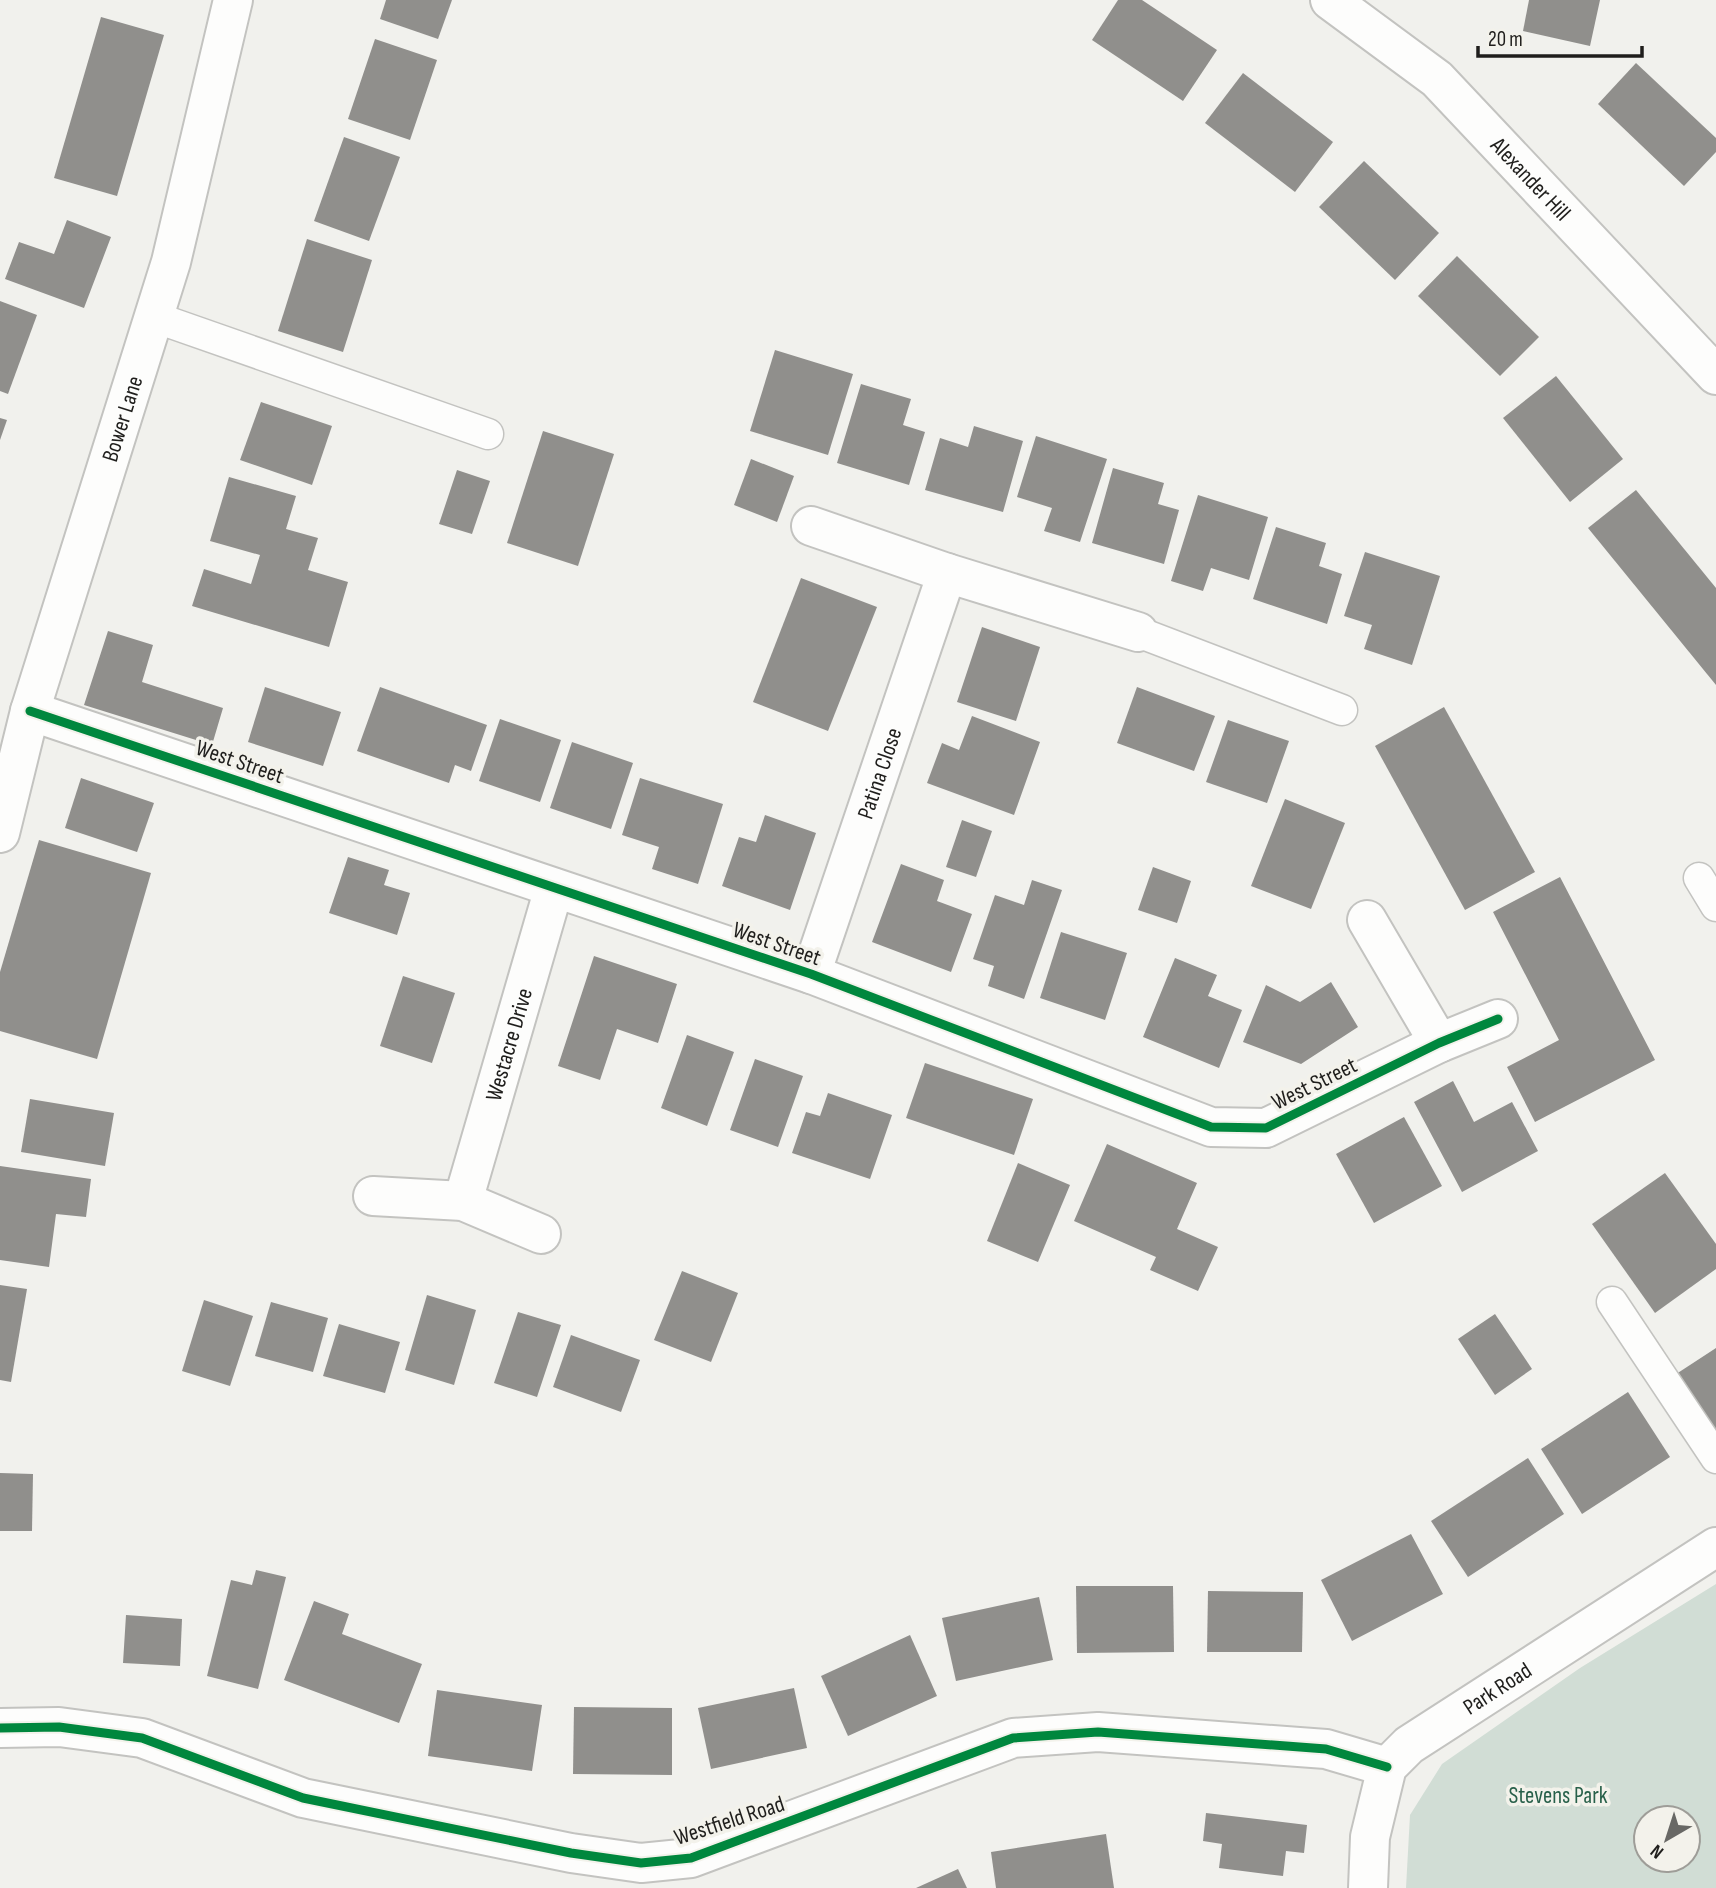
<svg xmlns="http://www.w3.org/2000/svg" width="1716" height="1888" font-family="'Sofia Sans Condensed',sans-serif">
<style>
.green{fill:#d1ddd5;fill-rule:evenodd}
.building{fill:#908f8c}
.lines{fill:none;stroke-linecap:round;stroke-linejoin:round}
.service-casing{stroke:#c3c3c0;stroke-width:33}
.minor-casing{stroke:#c3c3c0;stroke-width:42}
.tertiary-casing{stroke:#c3c3c0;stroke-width:42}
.service{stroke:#fdfdfc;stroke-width:30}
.minor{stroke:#fdfdfc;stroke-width:38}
.tertiary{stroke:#fdfdfc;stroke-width:38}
.cycleway-casing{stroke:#f3f2eb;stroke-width:13}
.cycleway{stroke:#00873e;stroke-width:9}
.labels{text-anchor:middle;stroke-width:7;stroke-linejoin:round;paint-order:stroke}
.street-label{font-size:23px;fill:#1f1e1c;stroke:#f3f2eb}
.park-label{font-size:23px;fill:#28604a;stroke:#f3f2eb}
</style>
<rect width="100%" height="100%" fill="#f1f1ed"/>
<path class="green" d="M 1716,1584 L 1716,1888 L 1406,1888 L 1410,1815 L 1442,1764 L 1580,1668 ZM 1646,1818 L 1688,1818 L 1688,1860 L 1646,1860 Z"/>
<g class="building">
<path d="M 386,0 L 452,0 L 438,39 L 380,19 Z"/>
<path d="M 1118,0 L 1142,0 L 1217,50 L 1183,101 L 1092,40 Z"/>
<path d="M 1529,0 L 1600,0 L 1590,46 L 1523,31 Z"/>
<path d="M 101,17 L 164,35 L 117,196 L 54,178 Z"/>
<path d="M 375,39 L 437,60 L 410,140 L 348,119 Z"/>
<path d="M 1636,63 L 1716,138 L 1716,152 L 1684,186 L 1598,104 Z"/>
<path d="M 1243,73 L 1333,142 L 1295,192 L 1205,123 Z"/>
<path d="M 344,137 L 400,157 L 369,241 L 314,221 Z"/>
<path d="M 1364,161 L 1439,233 L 1395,280 L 1319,207 Z"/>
<path d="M 67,220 L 111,237 L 84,308 L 5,279 L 19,242 L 54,254 Z"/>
<path d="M 307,239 L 372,260 L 343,352 L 278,331 Z"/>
<path d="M 1457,256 L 1539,337 L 1500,376 L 1418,296 Z"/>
<path d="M 0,301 L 37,315 L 8,394 L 0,391 Z"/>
<path d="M 775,350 L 853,374 L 828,455 L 750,431 Z"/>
<path d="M 1556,376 L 1623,459 L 1570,502 L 1503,418 Z"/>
<path d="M 861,384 L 911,399 L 903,425 L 925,432 L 909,485 L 837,463 Z"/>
<path d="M 261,402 L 332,426 L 312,485 L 240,460 Z"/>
<path d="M 0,418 L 7,420 L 0,440 Z"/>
<path d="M 974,426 L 1023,441 L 1003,512 L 925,490 L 940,438 L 968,447 Z"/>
<path d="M 543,431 L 614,454 L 578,566 L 507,543 Z"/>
<path d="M 1036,436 L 1107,459 L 1080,542 L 1044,531 L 1052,508 L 1017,497 Z"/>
<path d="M 751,459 L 794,476 L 777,522 L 734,505 Z"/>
<path d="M 1113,468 L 1164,483 L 1158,504 L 1179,510 L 1164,564 L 1092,543 Z"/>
<path d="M 457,470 L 490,481 L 472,534 L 439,524 Z"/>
<path d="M 229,477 L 296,496 L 286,529 L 318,538 L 308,570 L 348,582 L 329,647 L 192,606 L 204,569 L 251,584 L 260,555 L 210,541 Z"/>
<path d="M 1636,490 L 1716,588 L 1716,685 L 1588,528 Z"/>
<path d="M 1198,495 L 1268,517 L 1249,580 L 1211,568 L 1203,591 L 1171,581 Z"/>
<path d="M 1276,527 L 1326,543 L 1319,566 L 1342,574 L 1327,624 L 1253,599 Z"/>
<path d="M 1365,552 L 1440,576 L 1412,665 L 1364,649 L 1372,625 L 1344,616 Z"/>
<path d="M 801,578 L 877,607 L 828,731 L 753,702 Z"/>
<path d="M 982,627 L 1040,647 L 1016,721 L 957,702 Z"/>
<path d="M 108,631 L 153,645 L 142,682 L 223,708 L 212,745 L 84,705 Z"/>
<path d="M 265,687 L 341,712 L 323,766 L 248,742 Z"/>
<path d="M 380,687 L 487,725 L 471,771 L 455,765 L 449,783 L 357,751 Z"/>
<path d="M 1137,687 L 1215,716 L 1194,771 L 1117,743 Z"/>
<path d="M 1444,707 L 1535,872 L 1465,910 L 1375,746 Z"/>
<path d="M 972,716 L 1040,742 L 1014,815 L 927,783 L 942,743 L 959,750 Z"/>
<path d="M 500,719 L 561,740 L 540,802 L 479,781 Z"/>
<path d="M 1228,720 L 1289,741 L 1267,803 L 1206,782 Z"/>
<path d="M 572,742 L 633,763 L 611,829 L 550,808 Z"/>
<path d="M 81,778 L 154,803 L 137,852 L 65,828 Z"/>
<path d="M 640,778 L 723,804 L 698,884 L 652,869 L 659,847 L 622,835 Z"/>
<path d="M 1285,799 L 1345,823 L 1311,909 L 1251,886 Z"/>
<path d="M 765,815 L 816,833 L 790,910 L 722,886 L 739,837 L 756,842 Z"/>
<path d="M 962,820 L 992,831 L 976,877 L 946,867 Z"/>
<path d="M 39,840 L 151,873 L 97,1059 L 0,1031 L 0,972 Z"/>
<path d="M 348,857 L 389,870 L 384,885 L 410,893 L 397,935 L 329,913 Z"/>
<path d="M 901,864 L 944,880 L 937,901 L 972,914 L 951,972 L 872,942 Z"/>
<path d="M 1153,867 L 1191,881 L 1177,923 L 1138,910 Z"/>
<path d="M 1560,877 L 1655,1060 L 1535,1122 L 1507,1067 L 1559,1040 L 1493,912 Z"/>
<path d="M 1032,880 L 1062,890 L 1024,999 L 988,986 L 994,966 L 973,959 L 995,895 L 1024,905 Z"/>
<path d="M 1061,932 L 1127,953 L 1105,1020 L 1040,998 Z"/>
<path d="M 594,956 L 677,984 L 658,1043 L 617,1029 L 600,1080 L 558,1066 Z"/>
<path d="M 1175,958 L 1217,975 L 1208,996 L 1242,1010 L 1219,1068 L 1143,1037 Z"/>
<path d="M 403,976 L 455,993 L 432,1063 L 380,1046 Z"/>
<path d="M 1331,982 L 1358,1027 L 1301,1064 L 1243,1042 L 1266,985 L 1300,1002 Z"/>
<path d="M 687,1035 L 734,1052 L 707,1126 L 661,1108 Z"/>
<path d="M 755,1059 L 803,1076 L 778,1147 L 730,1130 Z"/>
<path d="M 925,1063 L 1033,1099 L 1014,1155 L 906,1118 Z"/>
<path d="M 1453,1081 L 1474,1122 L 1512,1102 L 1538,1151 L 1462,1192 L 1414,1102 Z"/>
<path d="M 828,1093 L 892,1115 L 870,1179 L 792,1153 L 806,1112 L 820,1116 Z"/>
<path d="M 30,1099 L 114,1113 L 105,1166 L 21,1152 Z"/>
<path d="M 1404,1117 L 1442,1186 L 1374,1223 L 1336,1154 Z"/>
<path d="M 1107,1144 L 1197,1183 L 1177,1229 L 1218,1247 L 1198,1291 L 1150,1270 L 1156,1257 L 1074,1221 Z"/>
<path d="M 1018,1163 L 1070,1185 L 1038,1262 L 987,1241 Z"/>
<path d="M 0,1166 L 91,1179 L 86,1217 L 56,1214 L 49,1267 L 0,1260 Z"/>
<path d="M 1665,1173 L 1716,1244 L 1716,1269 L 1655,1313 L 1592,1224 Z"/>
<path d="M 682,1271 L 738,1293 L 711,1362 L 654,1340 Z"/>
<path d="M 0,1285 L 27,1289 L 11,1382 L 0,1380 Z"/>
<path d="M 427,1295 L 476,1310 L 454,1385 L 405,1370 Z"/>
<path d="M 204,1300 L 253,1316 L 230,1386 L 182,1371 Z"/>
<path d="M 271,1302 L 328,1318 L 313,1372 L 255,1356 Z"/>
<path d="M 518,1312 L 561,1325 L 537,1397 L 494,1383 Z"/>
<path d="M 1495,1314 L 1532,1369 L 1495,1395 L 1458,1339 Z"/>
<path d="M 339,1324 L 400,1342 L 385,1393 L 323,1376 Z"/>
<path d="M 571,1335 L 640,1360 L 621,1412 L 553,1387 Z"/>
<path d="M 1716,1348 L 1716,1432 L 1667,1380 Z"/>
<path d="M 1628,1392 L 1670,1457 L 1582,1514 L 1541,1449 Z"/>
<path d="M 1528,1458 L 1564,1514 L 1468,1577 L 1431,1521 Z"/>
<path d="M 0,1473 L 33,1474 L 32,1531 L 0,1531 Z"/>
<path d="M 1411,1534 L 1443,1594 L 1352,1641 L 1321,1580 Z"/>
<path d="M 256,1570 L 286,1577 L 258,1689 L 207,1676 L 231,1580 L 252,1585 Z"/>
<path d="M 1076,1586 L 1173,1586 L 1174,1652 L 1077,1653 Z"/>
<path d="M 1208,1591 L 1303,1592 L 1302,1652 L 1207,1652 Z"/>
<path d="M 1039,1597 L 1053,1660 L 956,1681 L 942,1618 Z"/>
<path d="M 314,1601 L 349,1614 L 342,1634 L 422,1664 L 399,1723 L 284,1680 Z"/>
<path d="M 126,1615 L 182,1619 L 180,1666 L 123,1663 Z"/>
<path d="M 910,1635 L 937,1696 L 848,1736 L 821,1676 Z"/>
<path d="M 794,1688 L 807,1748 L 711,1769 L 698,1708 Z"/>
<path d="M 437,1690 L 542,1705 L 532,1771 L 428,1756 Z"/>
<path d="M 574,1707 L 672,1708 L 672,1775 L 573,1774 Z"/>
<path d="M 1206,1813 L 1307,1825 L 1304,1853 L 1286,1851 L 1283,1876 L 1219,1868 L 1222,1844 L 1203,1841 Z"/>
<path d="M 1106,1834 L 1114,1888 L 996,1888 L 991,1852 Z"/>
<path d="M 958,1869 L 967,1888 L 916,1888 Z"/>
</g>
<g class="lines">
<defs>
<g id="service">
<path d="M 154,317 L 488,434"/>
<path d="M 1138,632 L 1342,710"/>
<path d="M 1699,878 L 1716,906"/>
<path d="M 1612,1302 L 1716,1458"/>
</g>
<g id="minor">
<path id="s1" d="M 1330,0 L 1437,79 L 1716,375"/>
<path d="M 811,526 L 947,573 L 1138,632"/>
<path d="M 30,711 L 811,974 L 1211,1127 L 1266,1128 L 1439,1043 L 1498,1019"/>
<path d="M 1367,920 L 1439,1043"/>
<path id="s2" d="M 811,974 L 947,573"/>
<path d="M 373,1196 L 463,1201 L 541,1234"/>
<path id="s3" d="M 463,1201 L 554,888"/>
<path d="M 0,1728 L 59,1727 L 142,1738 L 303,1798 L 571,1853 L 641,1863 L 691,1858 L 1013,1738 L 1098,1732 L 1326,1749 L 1387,1767"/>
<path id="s4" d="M 1368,1888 L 1370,1837 L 1387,1767 L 1409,1745 L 1716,1547"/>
</g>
<g id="tertiary">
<path id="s5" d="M 0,833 L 30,711 L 171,262 L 233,0"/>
</g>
</defs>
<use href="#service" class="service-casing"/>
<use href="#minor" class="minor-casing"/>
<use href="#tertiary" class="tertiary-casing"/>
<use href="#service" class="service"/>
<use href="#minor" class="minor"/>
<use href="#tertiary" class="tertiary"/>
<defs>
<g id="cycleway">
<path d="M 30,711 L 811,974 L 1211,1127 L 1266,1128 L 1439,1043 L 1498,1019"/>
<path d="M 0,1728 L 59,1727 L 142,1738 L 303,1798 L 571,1853 L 641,1863 L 691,1858 L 1013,1738 L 1098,1732 L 1326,1749 L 1387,1767"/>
</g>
</defs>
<use href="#cycleway" class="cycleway-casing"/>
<use href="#cycleway" class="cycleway"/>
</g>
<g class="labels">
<g class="street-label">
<text dy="8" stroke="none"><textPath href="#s1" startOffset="270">Alexander Hill</textPath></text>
<text dy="8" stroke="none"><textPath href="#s5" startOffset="432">Bower Lane</textPath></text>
<text transform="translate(240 761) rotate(19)" y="8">West Street</text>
<text dy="8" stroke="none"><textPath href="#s2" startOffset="212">Patina Close</textPath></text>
<text transform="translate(777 943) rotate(19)" y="8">West Street</text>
<text dy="8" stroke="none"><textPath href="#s3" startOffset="163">Westacre Drive</textPath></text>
<text transform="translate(1314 1083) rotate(-26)" y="8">West Street</text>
<text dy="8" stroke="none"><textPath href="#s4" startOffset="259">Park Road</textPath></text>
<text transform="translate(729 1820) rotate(-18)" y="8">Westfield Road</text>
</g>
<g class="park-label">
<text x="1558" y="1803">Stevens Park</text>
</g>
</g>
<g transform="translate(1667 1839) rotate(219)"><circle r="33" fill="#f3f2eb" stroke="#9e9d98" stroke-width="2"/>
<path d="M0-5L12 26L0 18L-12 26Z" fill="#686865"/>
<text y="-10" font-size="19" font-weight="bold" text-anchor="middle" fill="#1f1e1c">N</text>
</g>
<path d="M1478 46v10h164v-10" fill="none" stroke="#1f1e1c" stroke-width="3.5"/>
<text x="1488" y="46" font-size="21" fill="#1f1e1c" stroke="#f3f2eb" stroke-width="5" paint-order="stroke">20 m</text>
</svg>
